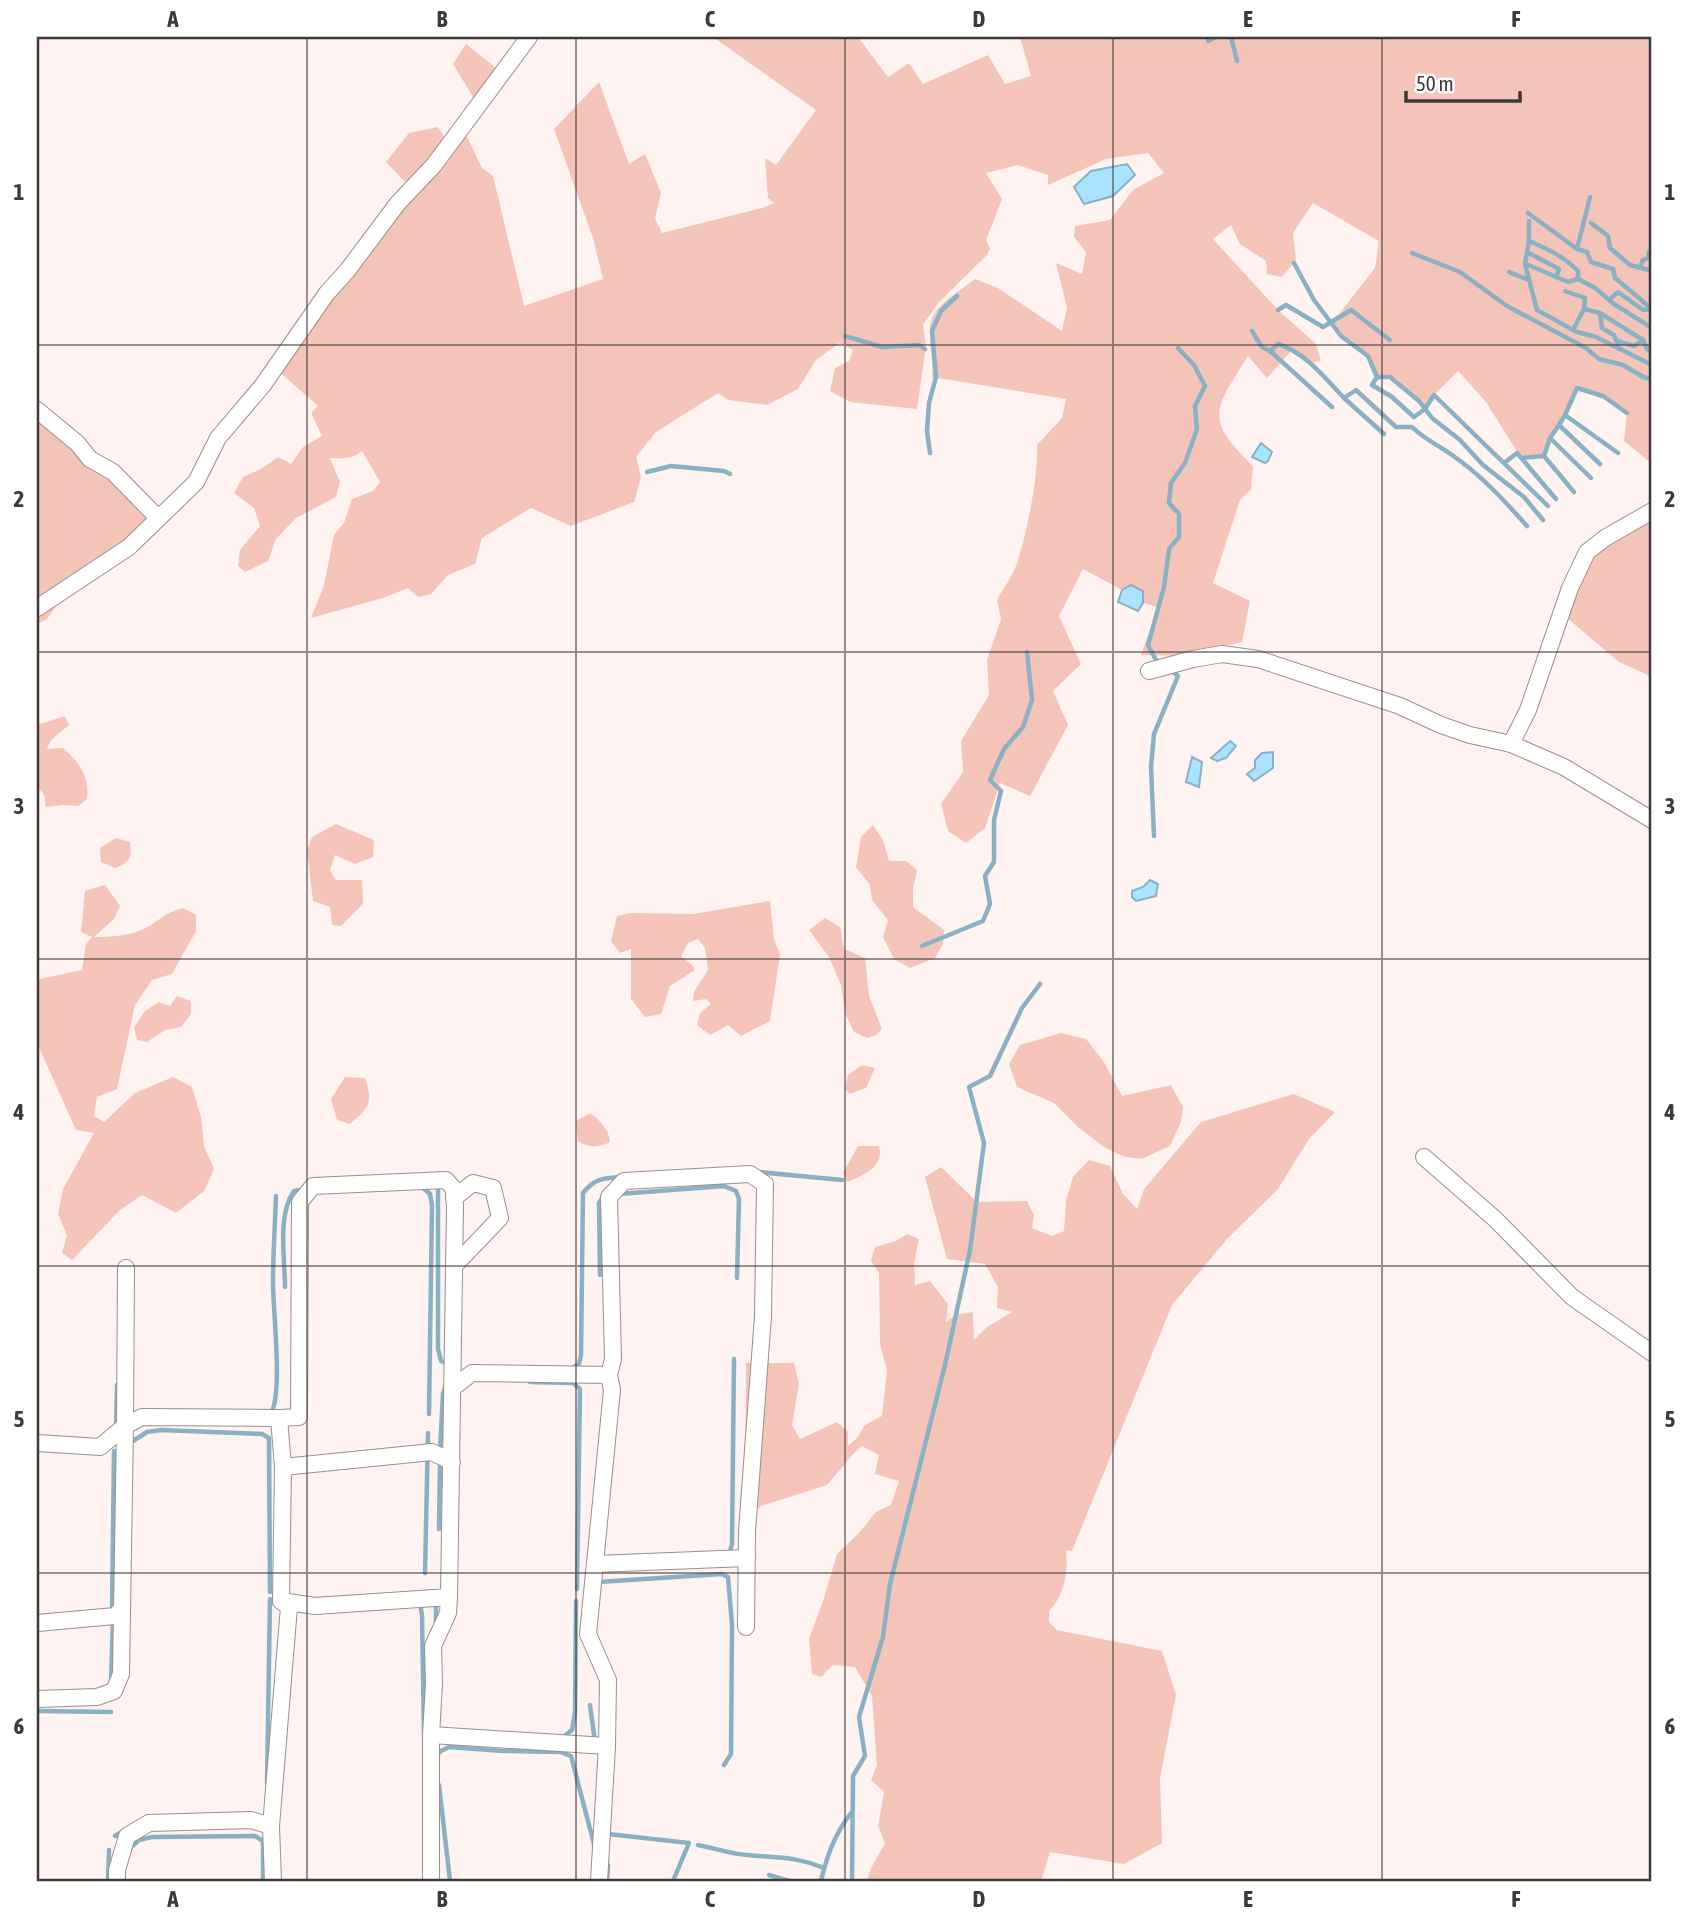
<svg xmlns="http://www.w3.org/2000/svg" width="1689" height="1918" font-family="'Asap Condensed',sans-serif">
<style>
.green{fill:#f5c4b8}
.water{fill:#aae3ff;stroke:#8ab0c3;stroke-width:2}
.lines{fill:none;stroke-linecap:round;stroke-linejoin:round}
.stream{stroke:#8ab0c3;stroke-width:4.5}
.minor-casing{stroke:#9b8f8c;stroke-width:18}
.minor{stroke:#fff;stroke-width:16}
.grid{fill:none;stroke:#3f3a38;stroke-width:2;stroke-opacity:0.55}
.neatline{fill:none;stroke:#3f3a38;stroke-width:2.5}
.grid-label{font-size:23px;text-anchor:middle;font-weight:bold;fill:#3f3a38}
</style>
<rect width="100%" height="100%" fill="#fef3f1"/>
<g class="green">
<path d="M 713,37 L 858,37 L 888,77 L 909,63 L 923,84 L 988,55 L 1005,84 L 1031,76 L 1020,37 L 1652,37 L 1652,464 L 1624,441 L 1627,413 L 1603,396 L 1577,389 L 1565,415 L 1550,438 L 1544,456 L 1521,458 L 1486,402 L 1458,371 L 1434,395 L 1425,409 L 1390,377 L 1377,377 L 1368,356 L 1341,336 L 1332,323 L 1375,268 L 1379,241 L 1313,203 L 1293,233 L 1296,260 L 1282,277 L 1267,274 L 1266,261 L 1240,244 L 1231,225 L 1213,239 L 1278,310 L 1316,344 L 1321,361 L 1310,363 L 1293,349 L 1267,378 L 1248,356 C 1215,409 1203,418 1253,466 L 1251,490 L 1240,500 L 1213,583 L 1250,601 L 1242,642 L 1182,656 L 1141,655 L 1158,607 L 1143,603 L 1143,591 L 1132,585 L 1122,590 L 1083,569 L 1059,616 L 1081,664 L 1053,691 L 1068,725 L 1030,796 L 1000,783 L 985,828 L 966,843 L 948,831 L 941,804 L 963,772 L 961,741 L 989,695 L 987,660 L 1001,619 L 997,600 C 1004,587 1014,574 1018,560 C 1027,533 1039,472 1037,445 L 1062,418 L 1066,399 L 932,377 C 934,359 927,336 931,321 C 936,304 961,290 975,279 L 998,288 L 1062,331 L 1067,308 L 1056,263 L 1082,274 L 1086,252 L 1074,237 L 1075,226 L 1110,220 L 1133,190 L 1164,173 L 1148,153 L 1106,159 L 1048,185 L 1048,175 L 1018,165 L 986,173 L 1002,199 L 986,240 L 990,249 L 987,255 L 938,303 L 923,325 L 926,346 L 917,409 L 850,402 L 830,391 L 835,368 L 849,361 L 853,350 L 839,343 L 816,360 L 798,389 L 767,405 L 728,400 L 718,393 L 656,432 L 636,457 L 641,477 L 634,502 L 571,526 L 531,508 L 482,538 L 475,564 L 448,575 L 431,594 L 418,597 L 408,588 L 383,598 L 311,618 L 324,585 L 334,535 L 344,523 L 352,499 L 373,491 L 380,482 L 362,451 C 353,459 342,459 330,458 L 340,482 L 336,497 L 296,518 L 276,539 L 268,561 L 245,572 L 238,566 L 240,550 L 260,526 L 254,508 L 234,493 L 243,477 L 261,469 L 278,457 L 291,464 L 303,447 L 322,436 L 311,413 L 318,406 L 276,369 L 464,130 L 482,168 L 493,176 L 524,306 L 603,279 L 593,238 L 554,129 L 599,82 L 629,164 L 645,154 L 661,193 L 655,219 L 662,233 L 762,208 L 774,203 L 768,198 L 765,158 L 776,165 L 816,110 Z"/>
<path d="M 466,44 L 499,70 L 476,102 L 453,64 Z"/>
<path d="M 438,127 L 448,143 L 410,187 L 386,162 L 409,133 Z"/>
<path d="M 37,401 L 60,434 L 112,478 L 148,518 L 59,602 L 47,619 L 37,624 Z"/>
<path d="M 1652,518 L 1652,677 L 1619,662 L 1566,617 L 1592,554 Z"/>
<path d="M 65,716 L 69,725 L 51,740 L 47,749 L 63,748 C 79,762 90,777 87,799 L 78,806 L 63,805 L 46,807 L 44,794 L 37,787 L 37,725 Z"/>
<path d="M 336,824 L 374,840 L 373,857 L 355,864 L 335,855 L 330,870 L 336,880 L 362,880 L 363,904 L 341,926 L 332,925 L 330,907 L 313,901 L 307,850 L 312,837 Z"/>
<path d="M 873,825 L 883,840 L 889,861 L 906,861 L 917,870 L 913,888 L 913,907 L 944,930 L 943,944 L 935,958 L 910,968 L 894,959 L 883,937 L 888,920 L 872,900 L 870,885 L 856,867 L 861,837 Z"/>
<path d="M 116,838 L 130,842 C 132,857 130,863 115,868 L 101,862 L 100,848 Z"/>
<path d="M 105,885 L 120,906 L 114,919 L 94,937 C 110,937 129,936 144,929 C 161,920 162,914 183,908 L 196,915 L 196,931 L 172,974 L 152,980 L 135,1005 L 117,1089 L 97,1097 L 94,1116 L 104,1122 L 135,1093 L 173,1077 L 192,1087 L 201,1117 L 204,1146 L 214,1169 L 204,1191 L 176,1213 L 142,1195 L 120,1210 L 72,1260 L 62,1253 L 67,1235 L 58,1214 L 63,1189 L 94,1133 L 76,1130 L 37,1043 L 37,986 L 40,979 L 82,970 L 86,944 L 92,937 L 81,932 L 85,891 Z"/>
<path d="M 770,901 L 774,939 L 780,955 L 770,1021 L 741,1036 L 728,1025 L 710,1035 L 697,1025 L 700,1013 L 711,1004 L 706,999 L 693,1001 L 694,992 L 708,970 L 705,948 L 698,939 L 688,943 L 681,956 L 692,965 L 695,970 L 670,986 L 661,1014 L 645,1017 L 631,999 L 631,949 L 620,953 L 611,941 L 617,916 L 631,913 L 693,914 Z"/>
<path d="M 825,918 L 840,927 L 844,949 L 865,958 L 869,996 L 882,1029 L 876,1035 L 867,1038 L 854,1032 L 845,1013 L 841,985 L 829,957 L 809,930 Z"/>
<path d="M 177,996 L 191,1001 L 191,1014 L 181,1027 L 165,1030 L 147,1042 L 137,1040 L 134,1027 L 145,1011 L 159,1002 L 170,1006 Z"/>
<path d="M 1061,1033 L 1086,1039 L 1104,1062 L 1122,1096 L 1171,1085 L 1183,1107 L 1181,1122 L 1170,1146 L 1142,1159 L 1125,1157 L 1104,1147 L 1078,1127 L 1054,1103 L 1017,1087 L 1009,1064 L 1020,1045 Z"/>
<path d="M 862,1065 L 875,1068 L 866,1088 L 850,1094 L 845,1089 L 848,1075 Z"/>
<path d="M 345,1077 L 365,1078 C 374,1104 369,1107 350,1124 L 337,1120 L 331,1099 Z"/>
<path d="M 1294,1094 L 1335,1112 L 1309,1139 L 1278,1189 L 1227,1239 L 1172,1305 L 1072,1551 L 1066,1550 C 1068,1572 1065,1595 1049,1611 L 1049,1622 L 1057,1630 L 1162,1651 L 1176,1695 L 1160,1778 L 1162,1843 L 1124,1864 L 1050,1852 L 1041,1881 L 867,1881 L 871,1868 L 885,1843 L 878,1826 L 884,1792 L 871,1780 L 877,1765 L 872,1696 L 855,1667 L 833,1665 L 821,1677 L 812,1674 L 809,1639 L 823,1601 L 837,1554 L 858,1534 L 876,1512 L 891,1505 L 899,1481 L 875,1474 L 879,1455 L 862,1446 L 854,1453 L 827,1485 L 761,1506 L 745,1520 L 746,1363 L 794,1363 L 799,1384 L 792,1425 L 800,1439 L 837,1422 L 848,1432 L 848,1446 L 857,1438 L 865,1425 L 882,1416 L 887,1370 L 880,1344 L 879,1273 L 871,1261 L 875,1247 L 896,1241 L 907,1234 L 919,1239 L 914,1263 L 915,1285 L 930,1281 L 948,1304 L 946,1322 L 955,1315 L 973,1312 L 974,1340 L 987,1327 L 1012,1312 L 997,1308 L 998,1287 L 985,1264 L 947,1259 L 925,1177 L 941,1167 L 977,1202 L 1027,1201 L 1034,1215 L 1032,1228 L 1052,1236 L 1064,1231 L 1066,1200 L 1073,1177 L 1089,1160 L 1110,1166 L 1123,1194 L 1137,1209 L 1144,1189 L 1201,1122 Z"/>
<path d="M 590,1113 C 600,1121 609,1129 610,1142 C 598,1148 588,1148 578,1141 L 576,1121 Z"/>
<path d="M 858,1146 L 879,1146 C 885,1166 864,1175 847,1182 L 843,1173 Z"/>
</g>
<g class="water">
<path d="M 1127,164 L 1135,175 L 1113,196 L 1084,204 L 1074,187 L 1091,171 Z"/>
<path d="M 1261,443 L 1272,452 L 1268,461 L 1265,463 L 1252,457 Z"/>
<path d="M 1131,585 L 1143,591 L 1143,603 L 1138,611 L 1118,602 L 1122,590 Z"/>
<path d="M 1230,741 L 1236,746 L 1226,758 L 1217,761 L 1211,758 Z"/>
<path d="M 1273,752 L 1273,768 L 1254,781 L 1247,774 L 1255,768 L 1255,760 L 1262,753 Z"/>
<path d="M 1192,757 L 1202,762 L 1199,787 L 1186,782 Z"/>
<path d="M 1150,880 L 1158,884 L 1156,896 L 1136,901 L 1132,897 L 1132,891 L 1143,887 Z"/>
</g>
<g class="lines">
<g class="stream">
<path d="M 1231,37 L 1237,61"/>
<path d="M 1208,41 L 1215,37"/>
<path d="M 1528,213 L 1577,249 L 1587,252 L 1591,262 L 1613,269 L 1615,278 L 1652,309"/>
<path d="M 1529,221 L 1529,241 L 1525,264 L 1537,310 L 1577,332 L 1596,337 L 1652,365"/>
<path d="M 1591,223 L 1608,236 L 1610,248 L 1630,265 L 1652,271"/>
<path d="M 1529,241 C 1548,249 1563,256 1578,271 L 1578,279"/>
<path d="M 1577,249 L 1590,197"/>
<path d="M 1527,252 L 1559,269 L 1556,277"/>
<path d="M 1412,253 L 1460,272 L 1507,306 L 1586,348 L 1599,359 L 1623,365 L 1643,377 L 1652,379"/>
<path d="M 1294,263 L 1314,300 L 1341,336 L 1368,356 L 1377,377 L 1390,377 L 1419,401 L 1432,418 L 1460,440 L 1483,465 L 1524,497 L 1543,520"/>
<path d="M 1526,264 L 1568,282 L 1578,279 L 1595,288 L 1614,304 L 1652,328"/>
<path d="M 1640,267 L 1643,260 L 1648,258 L 1649,252"/>
<path d="M 1509,272 L 1529,280"/>
<path d="M 1565,291 L 1585,298 L 1584,309 L 1600,313 L 1643,340 L 1647,349 L 1652,353"/>
<path d="M 1609,300 L 1618,292 L 1643,310 L 1651,309"/>
<path d="M 1278,310 L 1286,305 L 1323,327 L 1351,310 L 1390,340"/>
<path d="M 1600,314 L 1602,328 L 1614,335 L 1619,349"/>
<path d="M 1573,330 L 1584,309"/>
<path d="M 1252,331 L 1262,347 L 1270,351 L 1278,344 C 1306,353 1324,377 1344,398 L 1356,390 L 1396,427 L 1412,427 C 1424,439 1438,445 1452,455 C 1481,475 1504,500 1527,526"/>
<path d="M 845,336 L 882,347 L 919,345 L 925,349"/>
<path d="M 1617,341 L 1634,346 L 1643,340"/>
<path d="M 1270,351 L 1332,407"/>
<path d="M 1377,377 L 1372,385 L 1392,397 L 1414,417 L 1425,409 L 1434,395 L 1548,506"/>
<path d="M 1344,398 L 1384,434"/>
<path d="M 1565,415 L 1577,388 L 1603,396 L 1627,413"/>
<path d="M 1559,425 L 1565,415 L 1618,453"/>
<path d="M 1550,438 L 1559,425 L 1600,464"/>
<path d="M 930,453 L 927,431 L 929,403 L 936,377 L 932,331 L 941,311 L 957,296"/>
<path d="M 1544,456 L 1550,438 L 1591,478"/>
<path d="M 1522,458 L 1544,456 L 1574,492"/>
<path d="M 1504,463 L 1517,453 L 1556,499"/>
<path d="M 647,472 L 671,466 L 724,471 L 730,474"/>
<path d="M 1161,663 L 1156,660 L 1148,645 L 1164,587 L 1169,549 L 1179,537 L 1179,514 L 1169,503 L 1171,483 L 1185,463 L 1197,429 L 1195,406 L 1205,386 L 1194,365 L 1178,348"/>
<path d="M 1154,836 L 1151,767 L 1154,734 L 1178,676 L 1171,670"/>
<path d="M 922,946 L 983,921 L 990,904 L 985,876 L 994,862 L 994,820 L 1001,791 L 990,780 L 1004,749 L 1023,727 L 1032,700 L 1027,652"/>
<path d="M 758,1172 L 842,1180"/>
<path d="M 438,1183 L 438,1349 L 441,1361 L 448,1364"/>
<path d="M 422,1187 L 430,1194 L 432,1205 L 429,1414"/>
<path d="M 619,1194 L 724,1186 L 736,1191 L 739,1199 L 737,1278"/>
<path d="M 600,1275 L 599,1203 L 603,1196"/>
<path d="M 285,1287 C 285,1258 277,1215 294,1191 L 305,1189"/>
<path d="M 572,1368 L 579,1364 L 581,1355 L 583,1193 C 594,1179 603,1178 620,1177"/>
<path d="M 530,1382 L 573,1383 L 580,1389 L 577,1589"/>
<path d="M 271,1413 C 283,1393 273,1311 273,1283 C 273,1254 275,1225 276,1196"/>
<path d="M 116,1429 L 117,1385"/>
<path d="M 130,1443 L 147,1432 L 161,1430 L 262,1434 L 269,1438 L 270,1592"/>
<path d="M 440,1451 L 443,1394 L 446,1384"/>
<path d="M 439,1529 L 440,1460"/>
<path d="M 729,1555 L 732,1544 L 734,1359"/>
<path d="M 425,1573 L 428,1433"/>
<path d="M 598,1582 L 722,1574 L 728,1577 L 732,1625 L 731,1754 L 724,1765"/>
<path d="M 420,1604 L 422,1615 L 424,1735"/>
<path d="M 112,1611 L 114,1451"/>
<path d="M 436,1626 L 436,1602"/>
<path d="M 111,1681 L 113,1620"/>
<path d="M 590,1705 L 595,1742"/>
<path d="M 37,1711 L 111,1712"/>
<path d="M 562,1738 L 572,1730 L 575,1713 L 576,1601"/>
<path d="M 438,1755 L 439,1752 L 449,1747 L 503,1751 L 560,1752 L 571,1756 L 595,1848"/>
<path d="M 267,1783 L 270,1599"/>
<path d="M 439,1785 L 450,1881"/>
<path d="M 608,1834 L 689,1843 L 673,1881"/>
<path d="M 115,1836 L 126,1829"/>
<path d="M 698,1845 C 714,1848 731,1854 747,1855 C 777,1858 795,1856 824,1868"/>
<path d="M 128,1850 L 139,1840 L 152,1837 L 255,1836 L 263,1841 L 263,1881"/>
<path d="M 769,1875 L 789,1881"/>
<path d="M 108,1881 L 109,1850"/>
<path d="M 607,1881 L 608,1865"/>
<path d="M 821,1881 C 827,1855 835,1834 851,1813"/>
<path d="M 852,1881 L 853,1776 L 865,1756 L 859,1717 L 883,1637 L 890,1584 L 945,1365 L 970,1250 L 984,1143 L 969,1087 L 990,1076 L 1022,1008 L 1040,984"/>
</g>
<defs>
<g id="minor">
<path d="M 37,410 L 77,443 L 90,459 L 113,472 L 158,518"/>
<path d="M 37,608 L 129,547 L 196,482 L 218,438 L 263,385 L 327,293 L 347,271 L 398,203 L 434,165 L 529,37"/>
<path d="M 1149,671 L 1193,659 L 1222,654 L 1258,659 L 1400,706 L 1441,725 L 1470,735 L 1511,744 L 1564,767 L 1652,820"/>
<path d="M 1511,744 L 1528,710 L 1570,588 L 1587,552 L 1605,538 L 1652,511"/>
<path d="M 1424,1157 L 1495,1219 L 1572,1297 L 1652,1353"/>
<path d="M 454,1266 L 500,1218 L 493,1188 L 473,1183 L 454,1198"/>
<path d="M 609,1375 L 613,1359 L 609,1197 L 624,1181 L 750,1174 L 765,1184 L 763,1316 L 747,1531 L 746,1627"/>
<path d="M 454,1387 L 472,1373 L 609,1375 L 612,1390 L 588,1634 L 608,1680 L 607,1746 L 599,1881"/>
<path d="M 279,1418 L 299,1417 L 300,1202 L 313,1186 L 446,1180 L 454,1189 L 455,1207 L 449,1597 L 315,1606 L 281,1601"/>
<path d="M 37,1443 L 100,1447 L 125,1426 L 126,1268"/>
<path d="M 283,1467 L 432,1452 L 452,1462"/>
<path d="M 595,1564 L 747,1558"/>
<path d="M 37,1623 L 115,1616 L 122,1609"/>
<path d="M 37,1699 L 97,1697 L 114,1691 L 121,1674 L 125,1426 L 142,1417 L 279,1418 L 283,1467 L 281,1601 L 289,1607 L 271,1826 L 251,1820 L 149,1823 L 127,1836 L 117,1870 L 117,1881"/>
<path d="M 431,1735 L 607,1746"/>
<path d="M 271,1826 L 273,1881"/>
<path d="M 431,1881 L 431,1735 L 434,1683 L 433,1646 L 448,1613 L 449,1597"/>
</g>
</defs>
<use href="#minor" class="minor-casing"/>
<use href="#minor" class="minor"/>
</g>
<path class="grid" d="M 307,37 L 307,1881M 576,37 L 576,1881M 845,37 L 845,1881M 1113,37 L 1113,1881M 1382,37 L 1382,1881M 37,345 L 1652,345M 37,652 L 1652,652M 37,959 L 1652,959M 37,1266 L 1652,1266M 37,1573 L 1652,1573"/>
<rect width="1689" height="1918" fill="none" stroke="#ffffff" stroke-width="77"/>
<path d="M1406 91v10h114v-10" fill="none" stroke="#3f3a38" stroke-width="3.5"/>
<text x="1416" y="91" font-size="21" fill="#3f3a38" stroke="#ffffff" stroke-width="5" paint-order="stroke">50 m</text>
<rect x="38" y="38" width="1612" height="1842" class="neatline"/>
<g class="grid-label">
<text x="173" y="27">A</text>
<text x="442" y="27">B</text>
<text x="710" y="27">C</text>
<text x="979" y="27">D</text>
<text x="1248" y="27">E</text>
<text x="1516" y="27">F</text>
<text x="19" y="200">1</text>
<text x="1670" y="200">1</text>
<text x="19" y="507">2</text>
<text x="1670" y="507">2</text>
<text x="19" y="814">3</text>
<text x="1670" y="814">3</text>
<text x="19" y="1120">4</text>
<text x="1670" y="1120">4</text>
<text x="19" y="1427">5</text>
<text x="1670" y="1427">5</text>
<text x="19" y="1734">6</text>
<text x="1670" y="1734">6</text>
<text x="173" y="1907">A</text>
<text x="442" y="1907">B</text>
<text x="710" y="1907">C</text>
<text x="979" y="1907">D</text>
<text x="1248" y="1907">E</text>
<text x="1516" y="1907">F</text>
</g>
</svg>
